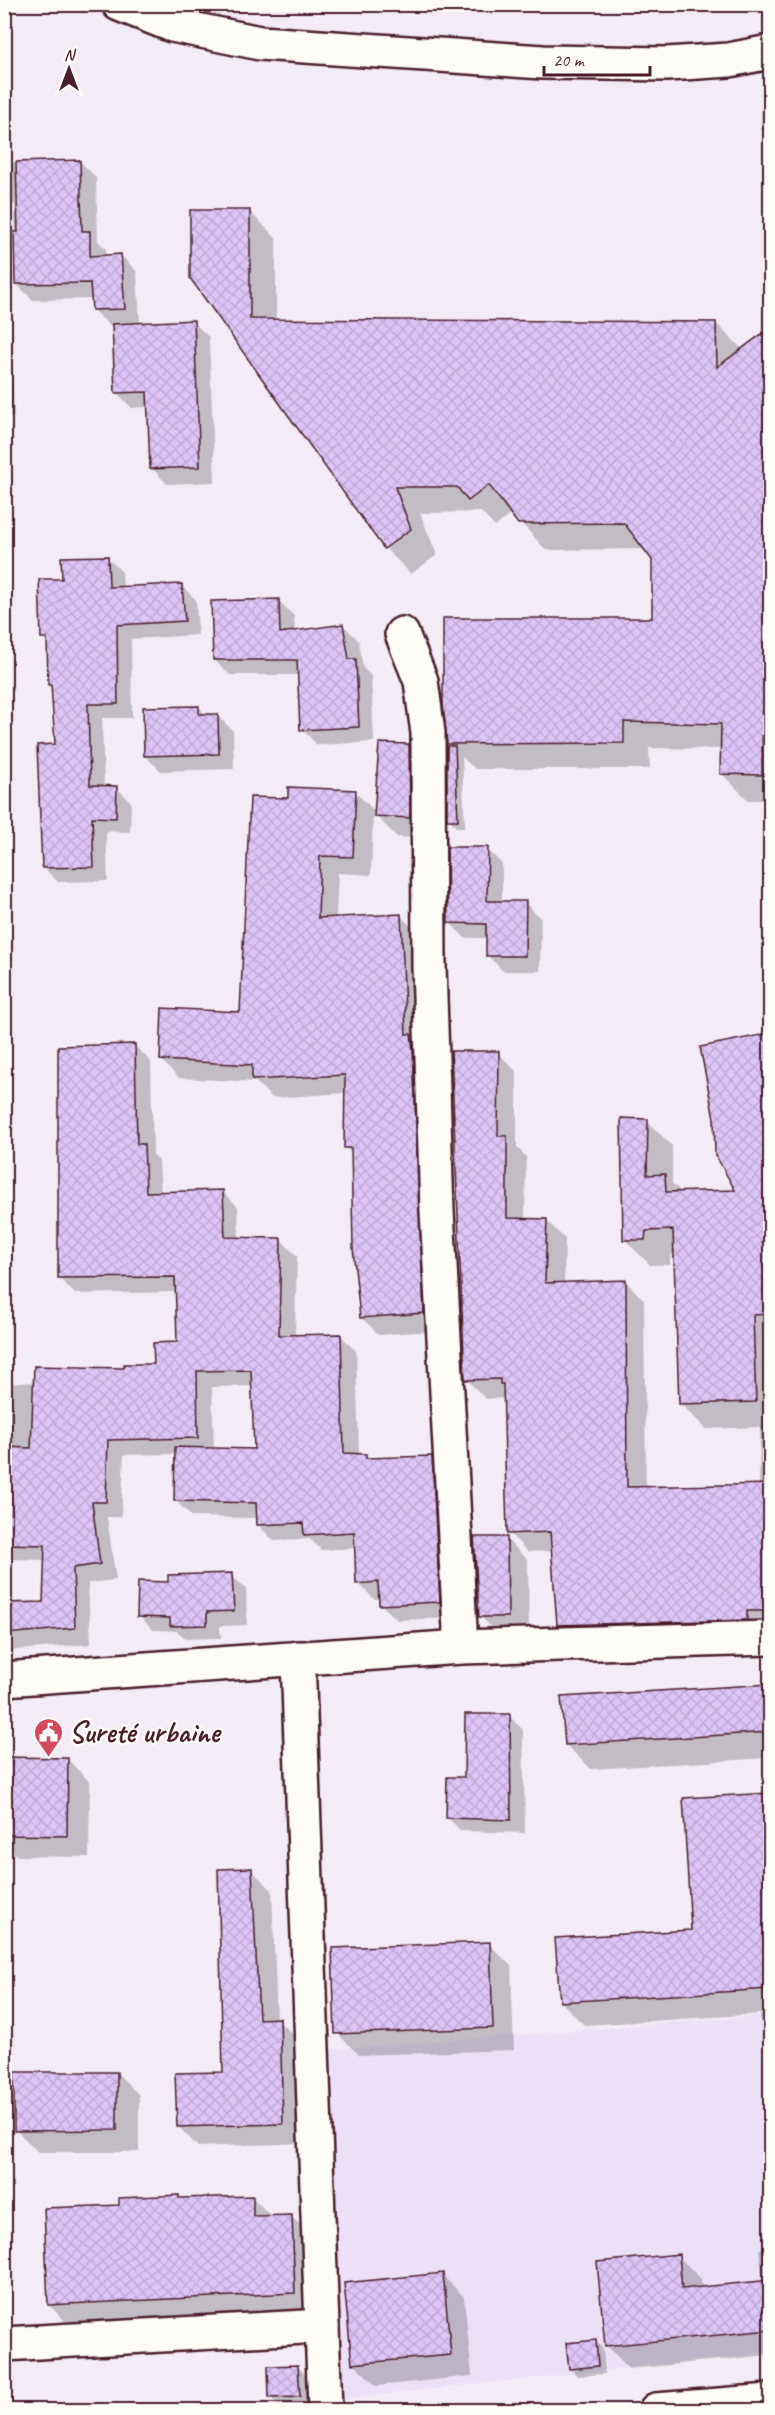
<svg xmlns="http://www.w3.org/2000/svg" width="775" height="2415" font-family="Caveat,sans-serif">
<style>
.built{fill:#ece0f6}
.shadow{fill:#0003;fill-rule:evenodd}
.building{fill:url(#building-cross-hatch);stroke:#4a1f2b;stroke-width:1.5}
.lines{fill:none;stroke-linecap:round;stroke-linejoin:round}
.minor-casing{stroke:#4a1f2b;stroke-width:38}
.minor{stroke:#fdfcf7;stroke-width:33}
.labels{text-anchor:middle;stroke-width:4.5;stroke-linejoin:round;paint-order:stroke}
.poi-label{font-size:30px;font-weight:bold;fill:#4a1f2b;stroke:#fdfcf7;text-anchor:start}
</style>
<defs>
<pattern id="building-cross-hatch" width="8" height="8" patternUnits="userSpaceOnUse" patternTransform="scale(1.5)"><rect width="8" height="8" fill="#dcc5f5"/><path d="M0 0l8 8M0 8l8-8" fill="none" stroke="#bea9d2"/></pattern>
</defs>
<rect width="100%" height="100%" fill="#f3ecf6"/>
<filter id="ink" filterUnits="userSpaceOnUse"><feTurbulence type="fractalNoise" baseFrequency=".0167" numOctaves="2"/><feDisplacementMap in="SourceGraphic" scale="12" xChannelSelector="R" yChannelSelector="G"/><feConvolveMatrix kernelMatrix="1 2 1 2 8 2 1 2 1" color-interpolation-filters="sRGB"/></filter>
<g filter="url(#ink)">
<path class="built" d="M 770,2015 L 770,2352 L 344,2399 L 321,2050 Z"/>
<g class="shadow">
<path d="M 762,90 L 770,91 L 770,139 L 761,129 Z"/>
<path d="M 80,161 L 96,178 L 98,241 L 106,249 L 106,256 L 121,255 L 137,272 L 140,324 L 193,322 L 209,337 L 215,482 L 167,484 L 152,468 L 149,407 L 132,408 L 117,393 L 114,326 L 110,326 L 93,310 L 93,299 L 33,300 L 16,284 L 15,204 L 4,205 L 4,163 Z"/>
<path d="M 249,211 L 276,238 L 276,321 L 716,323 L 743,350 L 770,342 L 770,800 L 748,800 L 722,774 L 722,749 L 649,748 L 650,769 L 475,769 L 462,757 L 465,827 L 456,827 L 449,819 L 453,748 L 448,743 L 654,619 L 654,560 L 646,549 L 546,550 L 512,513 L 495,527 L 481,512 L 420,513 L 437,555 L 411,574 L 385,548 L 192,278 Z"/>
<path d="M 4,281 L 9,285 L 14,417 L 4,418 Z"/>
<path d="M 108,558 L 122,572 L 123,588 L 181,585 L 196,600 L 198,635 L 131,639 L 132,718 L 102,718 L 104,787 L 117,788 L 131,802 L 130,832 L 106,831 L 108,881 L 58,882 L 44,868 L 57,746 L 52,687 L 50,684 L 49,644 L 42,637 L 63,580 Z"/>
<path d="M 279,601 L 294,616 L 295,632 L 343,625 L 359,641 L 363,668 L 371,676 L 374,742 L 317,745 L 302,729 L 300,675 L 230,675 L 214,660 Z"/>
<path d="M 199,707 L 207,716 L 217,715 L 233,731 L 234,769 L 161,771 L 145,756 Z"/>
<path d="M 409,746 L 430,767 L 431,839 L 397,837 L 373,813 L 371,875 L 338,873 L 336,918 L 400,915 L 418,934 L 441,1330 L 379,1335 L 361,1317 L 353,1155 L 345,1147 L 346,1093 L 272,1098 L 256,1082 L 179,1078 L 161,1060 L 242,1014 L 289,800 L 355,792 L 376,812 Z"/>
<path d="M 487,849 L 502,864 L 502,903 L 525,903 L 541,919 L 540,971 L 503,971 L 487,955 L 487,938 L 465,938 L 449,922 Z"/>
<path d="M 770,1035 L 770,1629 L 577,1644 L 558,1625 L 553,1551 L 528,1552 L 509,1533 L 505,1398 L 486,1399 L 467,1380 L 498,1053 L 517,1072 L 517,1147 L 526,1157 L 525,1220 L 546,1220 L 565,1239 L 564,1284 L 625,1281 L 644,1300 L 646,1488 L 759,1486 L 760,1427 L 706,1429 L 681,1404 L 676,1255 L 670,1255 L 670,1265 L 650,1265 L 625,1240 L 647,1121 L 672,1146 L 672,1183 L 682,1193 L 738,1191 L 727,1171 L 717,1161 L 716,1118 Z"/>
<path d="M 135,1046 L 151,1062 L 153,1154 L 159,1161 L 161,1193 L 222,1191 L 238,1207 L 239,1239 L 281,1240 L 297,1256 L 295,1336 L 340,1335 L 356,1351 L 359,1455 L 366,1455 L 370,1460 L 431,1457 L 447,1473 L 455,1618 L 397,1620 L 381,1604 L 381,1599 L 374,1599 L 358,1583 L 356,1548 L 321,1550 L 310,1539 L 274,1541 L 258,1525 L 258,1518 L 192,1517 L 176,1501 L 177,1454 L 124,1455 L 121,1517 L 107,1517 L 116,1580 L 88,1583 L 91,1644 L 4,1651 L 4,1605 L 45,1604 L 46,1560 L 9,1559 L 4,1554 L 4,1384 L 35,1382 L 155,1365 L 178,1343 L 177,1292 L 75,1294 L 59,1278 ZM 253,1386 L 255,1451 L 214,1450 L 212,1387 Z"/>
<path d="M 506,1539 L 528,1560 L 529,1638 L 502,1638 L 480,1616 Z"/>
<path d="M 231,1575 L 246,1589 L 247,1625 L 220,1626 L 221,1638 L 186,1639 L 177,1631 L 153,1630 L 139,1616 L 170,1584 Z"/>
<path d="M 770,1685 L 770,1758 L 591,1769 L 566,1745 Z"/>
<path d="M 509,1716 L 523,1730 L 525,1833 L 461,1831 L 447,1817 L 465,1779 Z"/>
<path d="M 4,1759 L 68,1760 L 90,1782 L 89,1857 L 17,1856 L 4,1844 Z"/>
<path d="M 770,1795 L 770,2115 L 760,2014 L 584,2025 L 561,2002 L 693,1931 Z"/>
<path d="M 251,1870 L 272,1890 L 277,2020 L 300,2040 L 303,2143 L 198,2147 L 178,2126 L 225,2073 Z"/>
<path d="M 489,1944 L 511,1966 L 514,2050 L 359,2055 L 337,2033 Z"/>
<path d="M 117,2073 L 139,2095 L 139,2152 L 38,2152 L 16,2130 Z"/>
<path d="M 178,2197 L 180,2199 L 252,2197 L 272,2217 L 291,2216 L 311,2236 L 315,2312 L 69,2325 L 49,2305 Z"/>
<path d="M 770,2248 L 770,2355 L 629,2369 L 607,2346 L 678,2256 L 701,2279 L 702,2288 L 763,2282 L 759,2249 Z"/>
<path d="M 442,2275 L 464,2297 L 472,2376 L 376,2386 L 354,2363 Z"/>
<path d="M 596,2342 L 603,2349 L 605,2374 L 578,2376 L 570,2369 Z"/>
<path d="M 298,2367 L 306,2375 L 307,2404 L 278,2405 L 271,2398 Z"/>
</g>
<g class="building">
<path d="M 80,160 L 82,231 L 90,231 L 90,256 L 121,254 L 125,309 L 92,310 L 90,283 L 15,284 L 14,232 L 18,232 L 16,162 Z"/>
<path d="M 190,210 L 250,210 L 250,319 L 716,322 L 717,367 L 771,327 L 771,710 L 763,710 L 762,775 L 720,774 L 721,724 L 624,722 L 624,743 L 447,744 L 443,706 L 443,618 L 652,618 L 652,560 L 624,523 L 518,524 L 489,485 L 468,501 L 457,487 L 395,487 L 411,529 L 384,549 L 190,278 Z"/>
<path d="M 194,320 L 200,467 L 150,469 L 147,392 L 115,393 L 112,324 Z"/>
<path d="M 108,556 L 109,587 L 182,584 L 185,621 L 117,625 L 118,704 L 88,704 L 90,785 L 117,786 L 116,818 L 92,817 L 94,867 L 42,868 L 37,745 L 55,744 L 51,685 L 48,685 L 47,638 L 41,638 L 39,579 L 62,579 L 61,557 Z"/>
<path d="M 279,599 L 280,633 L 343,624 L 349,659 L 356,659 L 359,727 L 300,730 L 297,660 L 213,660 L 211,601 Z"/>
<path d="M 199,706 L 199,714 L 218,714 L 219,754 L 144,756 L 143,707 Z"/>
<path d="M 379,743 L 409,744 L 410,818 L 374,816 Z"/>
<path d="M 447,746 L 455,746 L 458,820 L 447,820 Z"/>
<path d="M 288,787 L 356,790 L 353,857 L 320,856 L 318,918 L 401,914 L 406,1034 L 411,1034 L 413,1050 L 424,1313 L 360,1318 L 353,1248 L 351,1148 L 344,1148 L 345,1075 L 252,1080 L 252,1065 L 160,1060 L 162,1008 L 240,1012 L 250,797 L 288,798 Z"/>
<path d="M 447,847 L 488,847 L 487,901 L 526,901 L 525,956 L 486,956 L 486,924 L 448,923 Z"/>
<path d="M 771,1033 L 771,1314 L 753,1315 L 756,1402 L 679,1404 L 673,1230 L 646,1231 L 645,1240 L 623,1240 L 621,1118 L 648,1119 L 647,1175 L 665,1174 L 666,1192 L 735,1190 L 715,1154 L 714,1118 L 700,1047 Z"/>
<path d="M 135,1044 L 137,1144 L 144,1144 L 146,1192 L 223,1190 L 225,1237 L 281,1238 L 279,1335 L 341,1334 L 344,1453 L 366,1454 L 366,1458 L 432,1456 L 440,1602 L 379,1605 L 378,1582 L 356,1584 L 354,1532 L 304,1535 L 303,1523 L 257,1525 L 256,1503 L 174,1501 L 175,1447 L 254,1449 L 251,1370 L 197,1371 L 198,1438 L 108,1440 L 106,1502 L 92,1502 L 100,1564 L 73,1568 L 75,1628 L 4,1634 L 4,1603 L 43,1602 L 45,1545 L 4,1544 L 4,1447 L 31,1448 L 34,1366 L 124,1368 L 124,1364 L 154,1364 L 153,1343 L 177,1342 L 175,1277 L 58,1278 L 58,1046 Z"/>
<path d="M 451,1051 L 499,1051 L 498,1136 L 507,1136 L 507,1218 L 547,1219 L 545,1283 L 626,1280 L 627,1487 L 771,1484 L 771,1611 L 747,1611 L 747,1620 L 557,1625 L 550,1532 L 507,1534 L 503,1384 L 500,1384 L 500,1379 L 465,1380 Z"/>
<path d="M 474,1537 L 507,1537 L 508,1617 L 479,1617 Z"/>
<path d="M 232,1573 L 234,1611 L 207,1612 L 207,1625 L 170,1626 L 170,1618 L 137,1617 L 138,1581 L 168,1582 L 168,1575 Z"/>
<path d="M 771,1684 L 771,1732 L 565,1745 L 561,1697 Z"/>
<path d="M 465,1714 L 510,1714 L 511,1820 L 446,1818 L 447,1777 L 464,1777 Z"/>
<path d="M 4,1757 L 68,1758 L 67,1836 L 4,1835 Z"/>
<path d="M 771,1793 L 771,1989 L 560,2002 L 555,1938 L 691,1930 L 683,1798 Z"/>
<path d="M 252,1868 L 259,2019 L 280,2018 L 283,2124 L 177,2127 L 175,2073 L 223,2072 L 218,1869 Z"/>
<path d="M 490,1942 L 493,2028 L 335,2034 L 332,1948 Z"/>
<path d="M 14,2072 L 117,2072 L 117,2130 L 14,2131 Z"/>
<path d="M 179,2195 L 179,2198 L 253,2196 L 253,2216 L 292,2215 L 295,2293 L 48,2305 L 44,2208 L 119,2205 L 119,2198 Z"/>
<path d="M 679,2254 L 682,2289 L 771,2280 L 771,2330 L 605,2346 L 597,2262 Z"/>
<path d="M 443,2273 L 451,2355 L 352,2364 L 344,2283 Z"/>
<path d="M 596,2340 L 598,2366 L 569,2369 L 566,2343 Z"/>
<path d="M 298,2365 L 300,2397 L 269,2398 L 268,2366 Z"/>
</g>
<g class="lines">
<defs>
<g id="minor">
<path d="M 119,4 L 172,25 L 260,43 L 543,62 L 667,64 L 729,60 L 770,52"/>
<path d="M 402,634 L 421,681 L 428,733 L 429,966 L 437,1211 L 461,1647"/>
<path d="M 298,1658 L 325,2410"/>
<path d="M 4,1679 L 461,1647 L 770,1638"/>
<path d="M 4,2344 L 322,2326"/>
<path d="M 656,2410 L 770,2401"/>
</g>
</defs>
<use href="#minor" class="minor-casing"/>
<use href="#minor" class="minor"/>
</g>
</g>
<defs>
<symbol id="civic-pin" viewBox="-11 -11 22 30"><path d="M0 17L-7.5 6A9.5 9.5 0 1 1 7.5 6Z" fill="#d1495b" stroke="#fdfcf7"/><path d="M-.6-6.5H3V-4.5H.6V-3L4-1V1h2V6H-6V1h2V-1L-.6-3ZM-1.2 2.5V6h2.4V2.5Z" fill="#fff"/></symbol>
</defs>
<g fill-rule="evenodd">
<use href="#civic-pin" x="32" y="1716" width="33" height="45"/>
</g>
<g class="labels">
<g class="poi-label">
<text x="69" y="1742">Sureté urbaine</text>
</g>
</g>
<rect width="775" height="2415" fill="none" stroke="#fdfcf7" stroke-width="24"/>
<rect x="12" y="12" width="751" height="2391" fill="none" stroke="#4a1f2b" stroke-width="2" filter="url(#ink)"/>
<g transform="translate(69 69)" stroke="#fdfcf7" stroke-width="4.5" paint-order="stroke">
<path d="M0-4.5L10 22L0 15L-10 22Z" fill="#4a1f2b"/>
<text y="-9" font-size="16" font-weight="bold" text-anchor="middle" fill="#4a1f2b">N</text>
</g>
<path d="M544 66v9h106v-9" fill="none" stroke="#4a1f2b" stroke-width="3"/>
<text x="553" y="66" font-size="18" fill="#4a1f2b" stroke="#fdfcf7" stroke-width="4.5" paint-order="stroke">20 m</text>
</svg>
